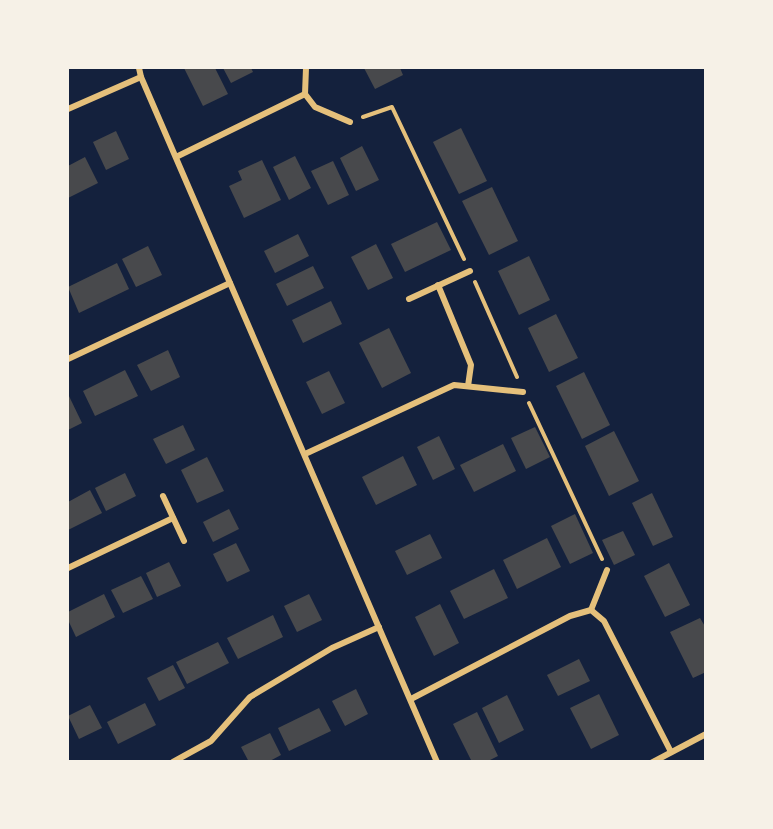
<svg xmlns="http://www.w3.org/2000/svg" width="773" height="829" font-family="Rubik,sans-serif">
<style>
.building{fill:#48494c}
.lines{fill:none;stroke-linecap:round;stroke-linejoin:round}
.path{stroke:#e5c07b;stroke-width:4}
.minor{stroke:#e5c07b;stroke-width:6}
</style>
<rect width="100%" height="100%" fill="#14213d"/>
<g class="building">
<path d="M 184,68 L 215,68 L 228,94 L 203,106 Z"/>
<path d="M 223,68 L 251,68 L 253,72 L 231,83 Z"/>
<path d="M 364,68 L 400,68 L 403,75 L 375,89 Z"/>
<path d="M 461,128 L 487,181 L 459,194 L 433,142 Z"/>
<path d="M 116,131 L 129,159 L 106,170 L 93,142 Z"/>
<path d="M 362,146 L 379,180 L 356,191 L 340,158 Z"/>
<path d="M 295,156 L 311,188 L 289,200 L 273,167 Z"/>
<path d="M 85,157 L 98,183 L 68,198 L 68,166 Z"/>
<path d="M 262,160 L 281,200 L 244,218 L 229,186 L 242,180 L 238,171 Z"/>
<path d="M 333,161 L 349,195 L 328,205 L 311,171 Z"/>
<path d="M 492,187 L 518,241 L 489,255 L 462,201 Z"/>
<path d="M 437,222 L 451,250 L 405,272 L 391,244 Z"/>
<path d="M 298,234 L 309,256 L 275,273 L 264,251 Z"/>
<path d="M 376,244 L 393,278 L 368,290 L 351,257 Z"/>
<path d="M 148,246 L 162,275 L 136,287 L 122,259 Z"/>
<path d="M 529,256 L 550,300 L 519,315 L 498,271 Z"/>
<path d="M 117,263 L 129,289 L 79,313 L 68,287 Z"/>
<path d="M 313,266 L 324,288 L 287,306 L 276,284 Z"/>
<path d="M 331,301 L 342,324 L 303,343 L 292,320 Z"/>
<path d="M 556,314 L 578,358 L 549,372 L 528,328 Z"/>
<path d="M 389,328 L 411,373 L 382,388 L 359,343 Z"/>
<path d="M 168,350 L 180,377 L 151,391 L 137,365 Z"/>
<path d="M 125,370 L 138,396 L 95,416 L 83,391 Z"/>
<path d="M 329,371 L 345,403 L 322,414 L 306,382 Z"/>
<path d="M 584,372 L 610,425 L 582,439 L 556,386 Z"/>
<path d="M 68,394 L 82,423 L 68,430 Z"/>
<path d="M 183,425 L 195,450 L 166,464 L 153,439 Z"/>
<path d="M 535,427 L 550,457 L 526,469 L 511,438 Z"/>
<path d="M 614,431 L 639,481 L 609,496 L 585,446 Z"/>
<path d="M 439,436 L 455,469 L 433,480 L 417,447 Z"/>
<path d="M 503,444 L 516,471 L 474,492 L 460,465 Z"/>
<path d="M 403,456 L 417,485 L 376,505 L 362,477 Z"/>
<path d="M 207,457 L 224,491 L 197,503 L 181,470 Z"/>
<path d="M 125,473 L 136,496 L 106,511 L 95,488 Z"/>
<path d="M 90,490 L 102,513 L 68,530 L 68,502 Z"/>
<path d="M 652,493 L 673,537 L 653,546 L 632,503 Z"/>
<path d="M 229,509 L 239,529 L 213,542 L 203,522 Z"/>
<path d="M 575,514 L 593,553 L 570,564 L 551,526 Z"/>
<path d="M 623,531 L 635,555 L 614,565 L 602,540 Z"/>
<path d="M 430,534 L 442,558 L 407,575 L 395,551 Z"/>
<path d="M 547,538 L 561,567 L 517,589 L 503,560 Z"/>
<path d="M 236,543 L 250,571 L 227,582 L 213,554 Z"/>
<path d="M 169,562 L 181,586 L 157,597 L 146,573 Z"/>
<path d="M 669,563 L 690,605 L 665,617 L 644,576 Z"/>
<path d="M 494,569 L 508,598 L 464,619 L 450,591 Z"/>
<path d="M 141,576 L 153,599 L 123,613 L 111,590 Z"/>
<path d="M 104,594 L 115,617 L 76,637 L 68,620 L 68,612 Z"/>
<path d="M 309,594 L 322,620 L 297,632 L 284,606 Z"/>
<path d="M 440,604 L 459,643 L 434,656 L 415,617 Z"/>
<path d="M 273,615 L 283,637 L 238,659 L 227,638 Z"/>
<path d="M 700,618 L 706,628 L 706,672 L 693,678 L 670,632 Z"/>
<path d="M 218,642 L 229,663 L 187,684 L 176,662 Z"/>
<path d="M 579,659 L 590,681 L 558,696 L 547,675 Z"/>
<path d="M 173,665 L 185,688 L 159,701 L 147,678 Z"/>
<path d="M 356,689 L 368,714 L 345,726 L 332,701 Z"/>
<path d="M 599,694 L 619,735 L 591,749 L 570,708 Z"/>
<path d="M 507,695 L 524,730 L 499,743 L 482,708 Z"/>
<path d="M 145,703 L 156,725 L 118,744 L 107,722 Z"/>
<path d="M 90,705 L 102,728 L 79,739 L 68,716 Z"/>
<path d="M 319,708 L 331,731 L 289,751 L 278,728 Z"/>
<path d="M 477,712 L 498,756 L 486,762 L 472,762 L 453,724 Z"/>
<path d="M 270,733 L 281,755 L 268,762 L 249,762 L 241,747 Z"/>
</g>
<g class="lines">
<g class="path">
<path d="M 363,117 L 392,107 L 464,259"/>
<path d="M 475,282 L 517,377"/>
<path d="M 529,403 L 602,559"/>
</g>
<g class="minor">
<path d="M 139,68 L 141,77 L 437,762"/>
<path d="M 306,68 L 305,94 L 315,107 L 350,122"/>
<path d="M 68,109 L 141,77"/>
<path d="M 176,157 L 305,94"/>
<path d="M 438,285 L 471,365 L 468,386"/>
<path d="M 409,299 L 470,271"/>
<path d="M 68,359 L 230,283"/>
<path d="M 305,454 L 454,385 L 523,392"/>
<path d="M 163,496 L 184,541"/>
<path d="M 68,568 L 173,518"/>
<path d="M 591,610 L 607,570"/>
<path d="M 411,699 L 570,616 L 591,610 L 604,621 L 671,752"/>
<path d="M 173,762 L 211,741 L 250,697 L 332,648 L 379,627"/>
<path d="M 653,762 L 706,734"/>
</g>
</g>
<rect width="773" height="829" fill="none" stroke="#f6f1e7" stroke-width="138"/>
</svg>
